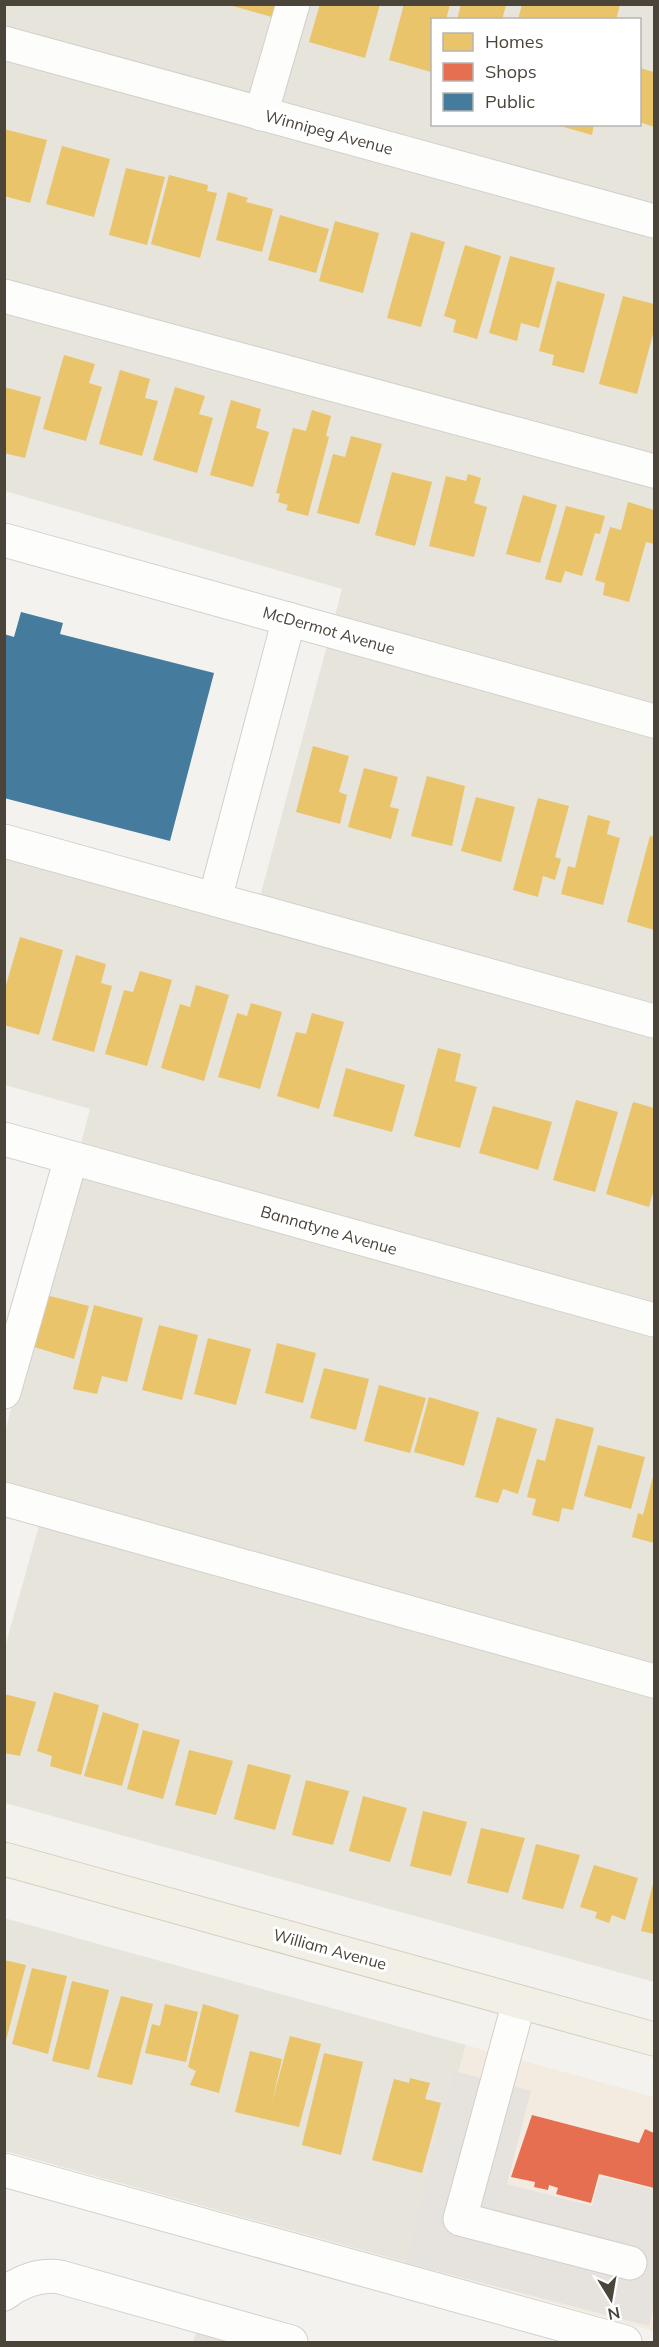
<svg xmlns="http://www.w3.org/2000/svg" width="659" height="2347" font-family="Mulish,sans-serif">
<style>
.residential{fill:#e7e4dc;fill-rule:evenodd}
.commercial{fill:#f3ebdf}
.parking{fill:#e6e3df}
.homes{fill:#e9c46a}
.shops{fill:#e76f51}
.public{fill:#457b9d}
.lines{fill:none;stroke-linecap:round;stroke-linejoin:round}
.minor-casing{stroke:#d2d0cb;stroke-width:35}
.major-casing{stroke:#d6cebb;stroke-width:35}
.minor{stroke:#fdfdfc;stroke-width:33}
.major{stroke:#f2efe6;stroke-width:33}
.labels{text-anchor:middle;stroke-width:6;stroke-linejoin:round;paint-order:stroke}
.street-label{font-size:16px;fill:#4b4439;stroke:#fff}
</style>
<rect width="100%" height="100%" fill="#f4f2ee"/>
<g class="residential">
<path d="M 5,5 L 654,5 L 654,1982 L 5,1803 L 5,1647 L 47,1497 L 5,1485 L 5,1432 L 90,1109 L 5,1085 L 4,857 L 253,923 L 342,589 L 5,491 ZM 432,20 L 640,20 L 640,124 L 432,124 Z"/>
<path d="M 4,1918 L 466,2045 L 405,2262 L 5,2151 Z"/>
</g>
<path class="commercial" d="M 466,2045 L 654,2097 L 654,2331 L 405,2262 Z"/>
<g class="parking">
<path d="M 454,2071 L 531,2091 L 507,2184 L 592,2206 L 600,2176 L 654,2189 L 654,2305 L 649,2326 L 405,2263 Z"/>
<path d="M 201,2316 L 291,2342 L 193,2342 Z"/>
</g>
<g class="homes">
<path d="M 226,4 L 275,4 L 272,17 Z"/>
<path d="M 320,4 L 380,4 L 365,58 L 309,42 Z"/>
<path d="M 404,4 L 450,4 L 446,20 L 432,20 L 431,72 L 389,60 Z"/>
<path d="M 461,4 L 503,4 L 506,5 L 502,20 L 457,20 Z"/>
<path d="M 522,4 L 620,4 L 616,20 L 518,20 Z"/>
<path d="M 640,68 L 654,72 L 654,127 L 640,122 Z"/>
<path d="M 553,124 L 594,124 L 592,135 Z"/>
<path d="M 4,129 L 47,140 L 30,203 L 4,196 Z"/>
<path d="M 62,146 L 110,159 L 94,217 L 46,204 Z"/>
<path d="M 126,168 L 165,177 L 147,245 L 109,235 Z"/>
<path d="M 169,175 L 208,185 L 207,191 L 217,193 L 200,258 L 151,244 Z"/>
<path d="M 228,192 L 248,198 L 246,202 L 273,209 L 262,252 L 216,240 Z"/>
<path d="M 280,215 L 329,229 L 316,273 L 268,260 Z"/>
<path d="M 335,221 L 379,233 L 363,293 L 319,281 Z"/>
<path d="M 411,232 L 445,242 L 421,327 L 387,318 Z"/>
<path d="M 465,245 L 501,256 L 477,339 L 453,332 L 456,320 L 444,316 Z"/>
<path d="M 510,256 L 555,268 L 539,328 L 521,323 L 517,341 L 489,333 Z"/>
<path d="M 557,281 L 605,294 L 584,373 L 552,365 L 554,355 L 539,351 Z"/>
<path d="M 623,296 L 654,304 L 654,330 L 637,394 L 599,384 Z"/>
<path d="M 64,355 L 95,364 L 89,383 L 102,387 L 86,441 L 43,429 Z"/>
<path d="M 120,370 L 150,379 L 145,398 L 158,401 L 142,456 L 99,444 Z"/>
<path d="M 4,387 L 41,397 L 25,458 L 4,453 Z"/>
<path d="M 175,387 L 205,396 L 199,414 L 213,418 L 197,473 L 153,460 Z"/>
<path d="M 231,400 L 261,409 L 256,428 L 269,432 L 253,487 L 210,475 Z"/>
<path d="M 312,410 L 331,416 L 326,436 L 329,437 L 308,516 L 286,510 L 288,505 L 278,502 L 280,494 L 276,493 L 293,428 L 306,431 Z"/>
<path d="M 351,436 L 382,444 L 359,524 L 317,513 L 333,454 L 345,457 Z"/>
<path d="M 392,472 L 432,482 L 415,546 L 375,535 Z"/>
<path d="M 468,474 L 481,478 L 474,503 L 487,507 L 474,557 L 429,546 L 446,476 L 466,481 Z"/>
<path d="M 523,495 L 557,505 L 540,563 L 506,554 Z"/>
<path d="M 628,502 L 654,510 L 654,544 L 646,542 L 629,602 L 603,595 L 605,583 L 595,580 L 610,527 L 621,530 Z"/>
<path d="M 566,506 L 605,516 L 600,534 L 595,533 L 582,576 L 565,571 L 561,583 L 545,579 Z"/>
<path d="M 313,746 L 349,756 L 339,792 L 347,795 L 340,824 L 296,812 Z"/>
<path d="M 364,768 L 398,777 L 390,807 L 399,809 L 391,839 L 348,827 Z"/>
<path d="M 427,776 L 465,786 L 452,846 L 411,836 Z"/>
<path d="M 476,797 L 515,807 L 501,862 L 461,851 Z"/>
<path d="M 538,798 L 569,806 L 555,857 L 561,859 L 555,880 L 543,876 L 538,897 L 513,890 Z"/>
<path d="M 588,815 L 610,821 L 607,834 L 620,838 L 603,905 L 561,894 L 568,866 L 575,868 Z"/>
<path d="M 650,836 L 654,837 L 654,930 L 627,922 Z"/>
<path d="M 20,937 L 63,950 L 39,1035 L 4,1025 L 4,992 Z"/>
<path d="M 76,955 L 106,964 L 101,983 L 112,986 L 94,1052 L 52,1040 Z"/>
<path d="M 140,971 L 172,980 L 147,1066 L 105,1054 L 124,990 L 133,992 Z"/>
<path d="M 196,985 L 229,995 L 204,1081 L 161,1068 L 180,1004 L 190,1007 Z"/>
<path d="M 251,1003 L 282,1012 L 260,1089 L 218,1077 L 237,1013 L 247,1016 Z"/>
<path d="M 312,1013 L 344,1022 L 319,1109 L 277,1096 L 296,1032 L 306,1034 Z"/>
<path d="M 438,1048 L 461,1054 L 455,1081 L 477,1087 L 460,1148 L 414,1136 Z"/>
<path d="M 346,1068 L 405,1085 L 392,1132 L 333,1116 Z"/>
<path d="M 576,1100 L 618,1112 L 595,1192 L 553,1180 Z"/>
<path d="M 633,1102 L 654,1108 L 654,1189 L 649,1207 L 606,1194 Z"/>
<path d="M 493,1106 L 552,1122 L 538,1170 L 479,1153 Z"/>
<path d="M 46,1295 L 89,1306 L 74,1359 L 31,1346 Z"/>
<path d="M 94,1305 L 143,1318 L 127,1382 L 102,1376 L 97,1394 L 73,1389 Z"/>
<path d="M 159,1325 L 198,1335 L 182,1400 L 142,1390 Z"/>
<path d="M 208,1338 L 251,1349 L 236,1405 L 194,1394 Z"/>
<path d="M 277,1343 L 316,1353 L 303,1403 L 265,1393 Z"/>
<path d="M 324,1368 L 369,1379 L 356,1430 L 310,1418 Z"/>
<path d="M 379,1385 L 426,1398 L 410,1453 L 364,1441 Z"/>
<path d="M 429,1397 L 479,1412 L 464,1466 L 414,1452 Z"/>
<path d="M 497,1417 L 537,1429 L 518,1494 L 503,1489 L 498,1503 L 475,1497 Z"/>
<path d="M 556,1418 L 594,1428 L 573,1510 L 562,1508 L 559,1522 L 532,1515 L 536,1499 L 527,1497 L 537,1459 L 545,1461 Z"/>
<path d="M 598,1445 L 645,1457 L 631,1509 L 584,1496 Z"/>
<path d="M 654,1473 L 654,1543 L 632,1537 L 638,1513 L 643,1515 Z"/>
<path d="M 54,1692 L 99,1705 L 81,1775 L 50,1766 L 52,1756 L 37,1751 Z"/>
<path d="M 4,1694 L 36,1702 L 20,1756 L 4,1753 Z"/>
<path d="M 103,1712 L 139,1724 L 122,1786 L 84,1776 Z"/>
<path d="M 143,1730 L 180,1740 L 163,1799 L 127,1789 Z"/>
<path d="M 189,1750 L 233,1761 L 216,1815 L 175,1805 Z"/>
<path d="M 248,1764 L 291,1775 L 275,1830 L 234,1819 Z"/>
<path d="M 306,1780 L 349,1791 L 333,1845 L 292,1835 Z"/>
<path d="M 363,1796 L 407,1808 L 390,1862 L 349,1851 Z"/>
<path d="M 423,1811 L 467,1822 L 451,1876 L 410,1866 Z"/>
<path d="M 481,1828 L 525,1838 L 508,1893 L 467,1883 Z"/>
<path d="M 536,1844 L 580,1855 L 563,1909 L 522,1899 Z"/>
<path d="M 594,1865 L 638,1878 L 625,1920 L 612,1915 L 609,1923 L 595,1918 L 597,1912 L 580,1907 Z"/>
<path d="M 654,1880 L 654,1934 L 641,1931 Z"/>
<path d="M 4,1960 L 26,1965 L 5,2044 L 4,2044 Z"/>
<path d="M 32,1968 L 67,1976 L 48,2054 L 12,2044 Z"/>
<path d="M 72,1981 L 109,1990 L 89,2070 L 52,2061 Z"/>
<path d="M 121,1996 L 153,2004 L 132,2085 L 97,2077 Z"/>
<path d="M 165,2004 L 198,2012 L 186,2062 L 145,2053 L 152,2024 L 160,2026 Z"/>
<path d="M 203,2004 L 239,2015 L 219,2093 L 190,2085 L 196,2071 L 188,2067 Z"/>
<path d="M 290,2036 L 321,2044 L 299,2127 L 235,2112 L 250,2051 L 282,2059 L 272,2102 Z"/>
<path d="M 324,2053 L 363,2062 L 341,2155 L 302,2145 Z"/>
<path d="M 410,2078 L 430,2083 L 425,2099 L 441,2103 L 422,2173 L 372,2160 L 394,2079 L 409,2083 Z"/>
</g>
<path class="shops" d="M 532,2115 L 639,2143 L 645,2129 L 654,2133 L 654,2188 L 599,2174 L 591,2203 L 556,2194 L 558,2188 L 549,2185 L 548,2190 L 534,2187 L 535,2182 L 511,2177 Z"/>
<path class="public" d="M 21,612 L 63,623 L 60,634 L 214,673 L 170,841 L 4,798 L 4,634 L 14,637 Z"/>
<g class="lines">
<defs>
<g id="minor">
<path d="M 4,43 L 654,221"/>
<path d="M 261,114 L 293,4"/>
<path d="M 4,296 L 654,471"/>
<path d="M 4,540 L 654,721"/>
<path d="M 4,841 L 654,1021"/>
<path d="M 215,899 L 289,619"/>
<path d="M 4,1139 L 654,1320"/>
<path d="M 4,1392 L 71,1158"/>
<path d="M 4,1499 L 654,1681"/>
<path d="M 519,2002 L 460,2219 L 630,2263"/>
<path d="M 4,2170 L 625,2342"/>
<path d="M 4,2294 C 21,2281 39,2274 60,2277 L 291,2342"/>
</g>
<path id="major" d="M 4,1859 L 654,2039"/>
</defs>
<use href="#minor" class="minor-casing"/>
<use href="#major" class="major-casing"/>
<use href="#minor" class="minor"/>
<use href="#major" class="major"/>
</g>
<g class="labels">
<g class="street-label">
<text transform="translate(329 132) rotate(15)" y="6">Winnipeg Avenue</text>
<text transform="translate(329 630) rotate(16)" y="6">McDermot Avenue</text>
<text transform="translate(329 1230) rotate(16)" y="6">Bannatyne Avenue</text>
<text transform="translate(330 1949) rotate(15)" y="6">William Avenue</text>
</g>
</g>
<rect width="659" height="2347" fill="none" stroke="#4b4439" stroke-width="12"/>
<rect x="431" y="18" width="210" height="108" fill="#ffffff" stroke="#b7b4b0" stroke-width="1.5"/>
<rect x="443" y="33" width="30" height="18" fill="#e9c46a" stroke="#b7b4b0" stroke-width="1.5"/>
<text x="485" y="48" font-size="18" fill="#4b4439">Homes</text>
<rect x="443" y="63" width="30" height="18" fill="#e76f51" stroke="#b7b4b0" stroke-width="1.5"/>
<text x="485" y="78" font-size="18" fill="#4b4439">Shops</text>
<rect x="443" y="93" width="30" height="18" fill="#457b9d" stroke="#b7b4b0" stroke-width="1.5"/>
<text x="485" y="108" font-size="18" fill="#4b4439">Public</text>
<g transform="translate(611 2299) rotate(169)" stroke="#ffffff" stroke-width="4.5" paint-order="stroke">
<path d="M0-4.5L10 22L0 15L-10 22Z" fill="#4b4439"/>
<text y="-9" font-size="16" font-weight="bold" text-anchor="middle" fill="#4b4439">N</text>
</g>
</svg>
